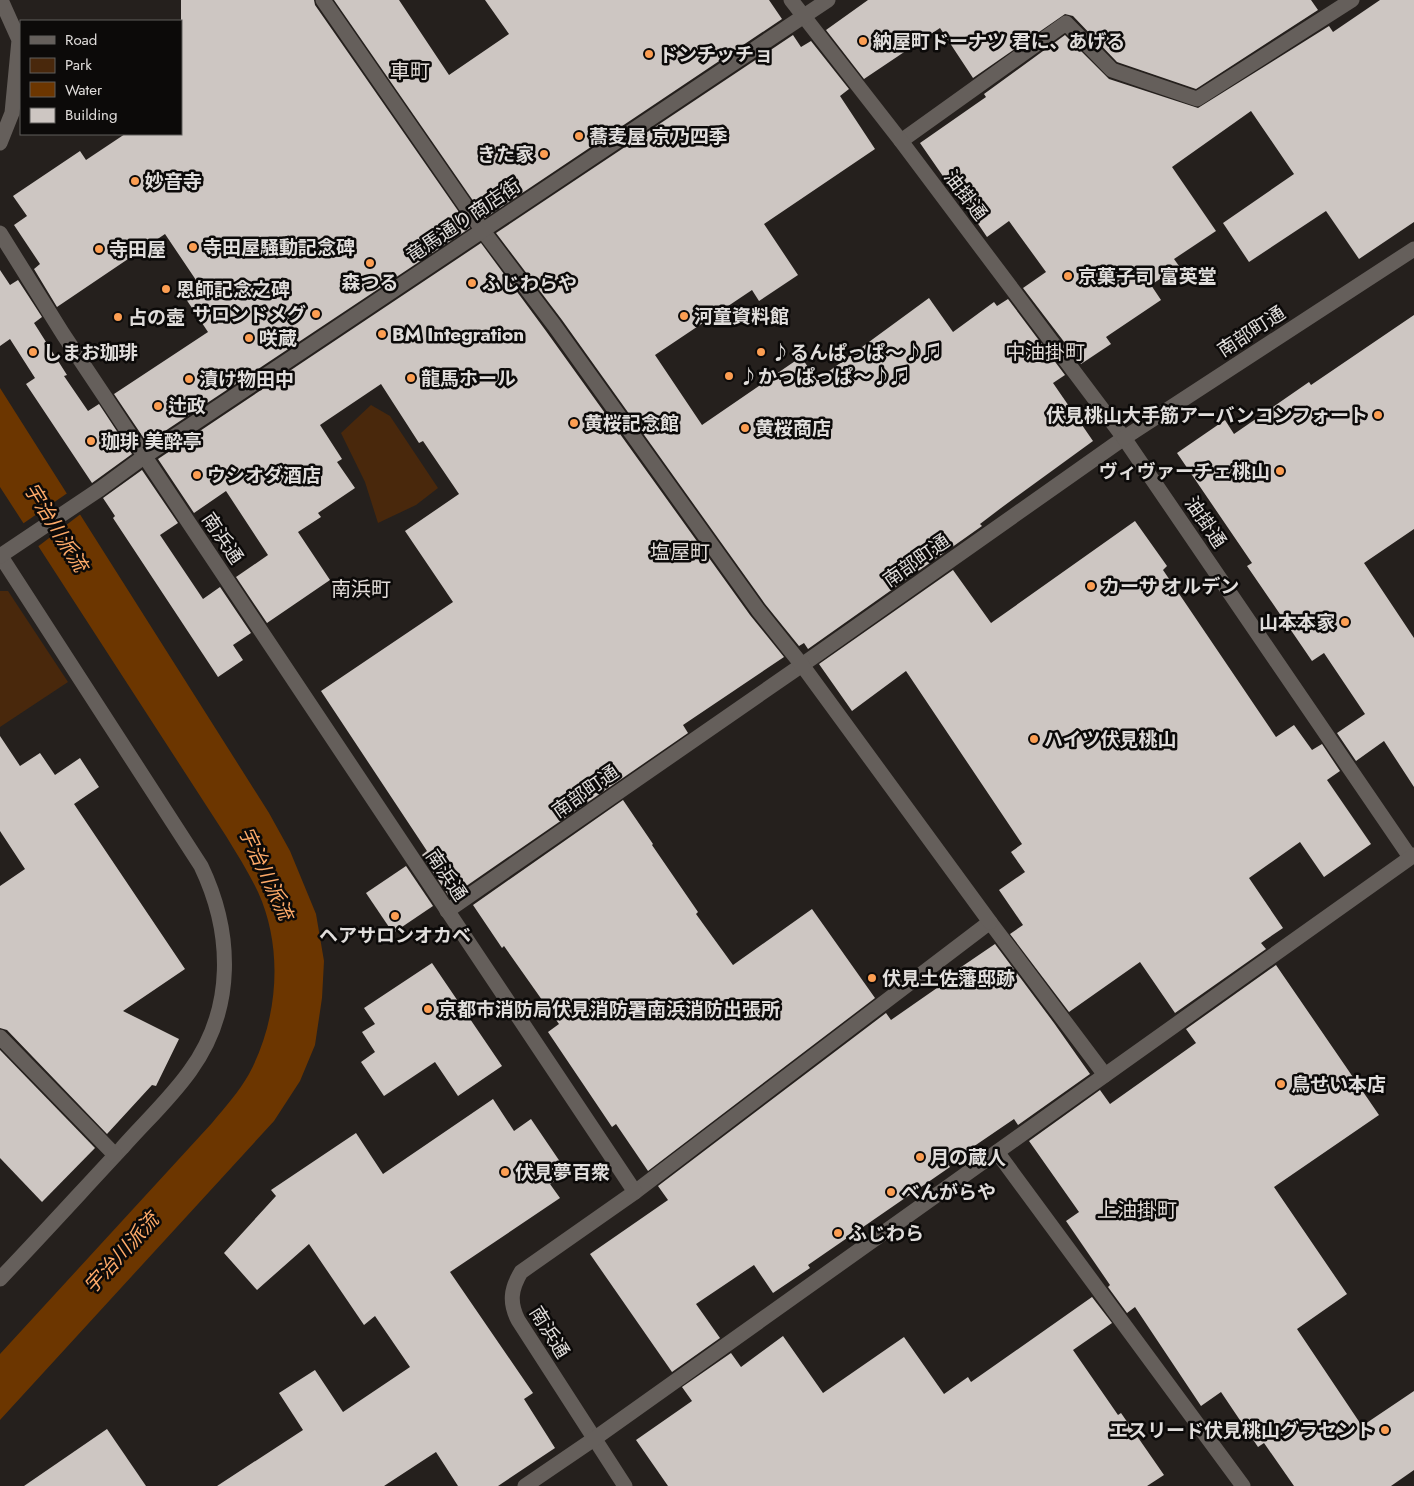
<svg xmlns="http://www.w3.org/2000/svg" width="1414" height="1486" font-family="Jost,'Noto Sans JP',sans-serif">
<style>
.green{fill:#49280c}
.water{fill:#6c3600}
.pier{fill:#25201d}
.building{fill:#cdc6c2}
.lines{fill:none;stroke-linecap:round;stroke-linejoin:round}
.lane{stroke:#655f5b;stroke-width:15}
.street{stroke:#655f5b;stroke-width:15}
.poi-dot{fill:#fc9e52;stroke:#0c0a09;stroke-width:2}
.labels{text-anchor:middle;stroke-width:5;stroke-linejoin:round;paint-order:stroke}
.poi-label{font-size:19px;font-weight:bold;fill:#e0dddb;stroke:#0c0a09;text-anchor:start}
.street-label{font-size:19px;fill:#e0dddb;stroke:#0c0a09}
.neighbourhood-label{font-size:20px;fill:#e2dcd8;stroke:#0c0a09}
.water-label{font-size:20px;font-style:italic;fill:#feaa69;stroke:#0c0a09}
</style>
<rect width="100%" height="100%" fill="#25201d"/>
<g class="green">
<path d="M 371,405 L 390,416 L 438,488 L 416,505 L 378,523 L 365,482 L 341,433 Z"/>
<path d="M 0,591 L 8,591 L 68,682 L 0,727 Z"/>
</g>
<path class="water" d="M 0,388 L 269,813 L 290,851 L 316,914 L 324,961 L 322,998 L 315,1045 L 300,1081 L 274,1121 L 0,1420 L 0,1354 L 212,1123 C 225,1107 239,1092 249,1074 C 278,1020 284,949 258,892 C 249,873 237,854 226,836 L 0,487 Z"/>
<path class="pier" d="M 69,492 L 82,513 L 36,548 L 21,525 Z"/>
<g class="building">
<path d="M 181,0 L 314,0 L 315,5 L 470,228 L 147,443 L 114,394 L 208,332 L 186,299 L 202,289 L 165,234 L 57,307 L 34,269 L 40,264 L 14,225 L 27,216 L 13,196 L 80,151 L 86,160 L 125,134 L 181,134 Z"/>
<path d="M 334,0 L 399,0 L 449,75 L 509,34 L 485,0 L 769,0 L 782,19 L 485,218 Z"/>
<path d="M 868,0 L 1311,0 L 1318,10 L 1196,89 L 1117,62 L 1073,16 L 1065,14 L 973,78 L 940,28 L 864,79 L 826,30 Z"/>
<path d="M 1380,0 L 1414,0 L 1414,222 L 1359,259 L 1326,211 L 1249,262 L 1223,223 L 1294,174 L 1251,111 L 1172,167 L 1216,231 L 1174,259 L 1179,266 L 1151,285 L 1161,300 L 1106,337 L 1111,344 L 1081,364 L 1023,288 L 1046,272 L 1009,221 L 987,237 L 949,181 L 947,182 L 920,143 L 986,97 L 984,94 L 1065,35 L 1109,79 L 1198,108 L 1329,26 L 1333,32 Z"/>
<path d="M 793,35 L 801,47 L 811,41 L 849,89 L 840,96 L 875,149 L 764,224 L 798,275 L 759,301 L 752,290 L 655,355 L 702,425 L 801,357 L 817,380 L 929,298 L 953,332 L 994,302 L 997,306 L 1008,299 L 1065,375 L 1053,383 L 1093,441 L 1001,508 L 980,524 L 982,526 L 808,649 L 804,643 L 799,646 L 765,604 L 562,320 L 496,233 Z"/>
<path d="M 481,243 L 546,331 L 750,615 L 784,657 L 683,725 L 688,733 L 462,889 L 461,887 L 448,895 L 422,855 L 427,851 L 321,691 L 453,602 L 405,531 L 459,494 L 423,441 L 419,443 L 381,384 L 320,425 L 342,459 L 337,462 L 355,488 L 318,513 L 321,517 L 298,532 L 330,580 L 267,623 L 236,577 L 268,555 L 226,491 L 194,513 L 158,459 Z"/>
<path d="M 0,270 L 10,285 L 18,280 L 42,317 L 34,323 L 67,375 L 64,376 L 88,411 L 99,404 L 132,454 L 92,483 L 26,384 L 35,378 L 10,339 L 0,346 Z"/>
<path d="M 1414,315 L 1414,529 L 1364,563 L 1414,638 L 1414,787 L 1384,741 L 1356,761 L 1337,733 L 1365,714 L 1324,653 L 1312,661 L 1247,566 L 1252,563 L 1177,453 L 1225,420 L 1234,434 L 1309,382 L 1311,385 Z"/>
<path d="M 142,470 L 178,523 L 160,535 L 203,599 L 220,587 L 251,633 L 233,645 L 243,660 L 218,677 L 113,518 L 115,516 L 103,498 Z"/>
<path d="M 1135,521 L 1167,566 L 1163,570 L 1276,737 L 1294,725 L 1312,750 L 1322,744 L 1340,771 L 1327,780 L 1371,844 L 1324,877 L 1300,842 L 1249,878 L 1283,928 L 1261,943 L 1266,949 L 1175,1013 L 1140,962 L 1069,1012 L 1010,934 L 1023,925 L 999,890 L 1025,872 L 1011,852 L 1022,844 L 906,671 L 852,711 L 819,664 L 953,570 L 991,623 Z"/>
<path d="M 0,736 L 20,766 L 40,753 L 55,775 L 80,758 L 99,787 L 74,804 L 185,969 L 123,1011 L 179,1039 L 156,1086 L 152,1085 L 107,1134 L 7,1030 L 0,1028 L 0,886 L 25,869 L 0,831 Z"/>
<path d="M 623,800 L 653,844 L 652,845 L 698,912 L 696,914 L 733,965 L 812,909 L 875,998 L 648,1171 L 616,1124 L 612,1127 L 548,1032 L 559,1024 L 504,946 L 502,948 L 473,905 Z"/>
<path d="M 406,866 L 433,906 L 393,933 L 366,893 Z"/>
<path d="M 995,944 L 1054,1023 L 1090,1074 L 1018,1125 L 1014,1119 L 948,1164 L 950,1167 L 808,1265 L 810,1268 L 773,1293 L 754,1265 L 696,1304 L 720,1338 L 672,1372 L 590,1254 L 668,1200 L 658,1186 L 886,1013 L 891,1020 L 947,981 L 945,978 Z"/>
<path d="M 432,963 L 502,1066 L 458,1096 L 435,1062 L 384,1096 L 361,1062 L 375,1052 L 362,1032 L 375,1024 L 364,1008 Z"/>
<path d="M 1276,965 L 1379,1115 L 1274,1187 L 1347,1294 L 1297,1329 L 1362,1426 L 1414,1391 L 1414,1470 L 1391,1486 L 1294,1486 L 1264,1443 L 1258,1447 L 1221,1392 L 1201,1406 L 1135,1307 L 1127,1313 L 1108,1287 L 1110,1285 L 1066,1221 L 1079,1212 L 1029,1141 L 1100,1090 L 1110,1104 L 1196,1043 L 1186,1029 Z"/>
<path d="M 0,1050 L 95,1148 L 42,1202 L 0,1158 Z"/>
<path d="M 493,1099 L 514,1131 L 531,1119 L 567,1172 L 550,1184 L 560,1198 L 450,1272 L 533,1393 L 524,1399 L 555,1448 L 498,1486 L 458,1486 L 436,1452 L 384,1486 L 217,1486 L 303,1430 L 279,1393 L 315,1370 L 343,1412 L 410,1367 L 375,1316 L 364,1325 L 309,1244 L 257,1290 L 224,1253 L 276,1196 L 271,1190 L 356,1133 L 383,1174 Z"/>
<path d="M 1092,1297 L 1112,1323 L 1073,1350 L 1118,1415 L 1121,1413 L 1164,1475 L 1147,1486 L 668,1486 L 636,1440 L 692,1401 L 682,1387 L 731,1353 L 741,1367 L 783,1336 L 823,1393 L 904,1337 L 944,1394 L 968,1377 L 971,1382 Z"/>
<path d="M 107,1429 L 146,1486 L 24,1486 Z"/>
</g>
<g class="lines">
<g class="lane">
<path d="M 901,141 L 1066,23 L 1112,70 L 1197,99 L 1352,0"/>
<path d="M 447,911 L 802,665 L 1124,438"/>
<path d="M 997,1152 L 1243,1486"/>
<path d="M 635,1192 L 990,922 L 1105,1075"/>
</g>
<g class="street">
<path d="M 323,0 L 483,231 L 554,325 L 758,610 L 802,665 L 990,922"/>
<path d="M 791,0 L 901,141 L 1124,438 L 1410,857"/>
<path d="M 0,143 L 12,113 L 19,40 L 1,0"/>
<path d="M 0,233 L 63,334 L 635,1192 L 521,1272 C 511,1289 509,1302 518,1320 L 625,1486"/>
<path d="M 1124,438 L 1414,249"/>
<path d="M 0,555 L 201,866 C 233,933 235,1009 190,1071 C 170,1099 144,1123 122,1148 C 81,1192 41,1236 0,1279"/>
<path d="M 0,556 L 100,489 L 145,456 L 828,0"/>
<path d="M 0,1037 L 115,1155"/>
<path d="M 525,1486 L 594,1439 L 1414,855"/>
</g>
</g>
<g class="poi-dot">
<circle cx="863" cy="41" r="5"/>
<circle cx="649" cy="54" r="5"/>
<circle cx="579" cy="136" r="5"/>
<circle cx="544" cy="154" r="5"/>
<circle cx="135" cy="181" r="5"/>
<circle cx="193" cy="247" r="5"/>
<circle cx="99" cy="249" r="5"/>
<circle cx="370" cy="263" r="5"/>
<circle cx="1068" cy="276" r="5"/>
<circle cx="472" cy="283" r="5"/>
<circle cx="166" cy="289" r="5"/>
<circle cx="316" cy="314" r="5"/>
<circle cx="684" cy="316" r="5"/>
<circle cx="118" cy="317" r="5"/>
<circle cx="382" cy="334" r="5"/>
<circle cx="249" cy="338" r="5"/>
<circle cx="33" cy="352" r="5"/>
<circle cx="761" cy="352" r="5"/>
<circle cx="729" cy="376" r="5"/>
<circle cx="411" cy="378" r="5"/>
<circle cx="189" cy="379" r="5"/>
<circle cx="158" cy="406" r="5"/>
<circle cx="1378" cy="415" r="5"/>
<circle cx="574" cy="423" r="5"/>
<circle cx="745" cy="428" r="5"/>
<circle cx="91" cy="441" r="5"/>
<circle cx="1280" cy="471" r="5"/>
<circle cx="197" cy="475" r="5"/>
<circle cx="1091" cy="586" r="5"/>
<circle cx="1345" cy="622" r="5"/>
<circle cx="1034" cy="739" r="5"/>
<circle cx="395" cy="916" r="5"/>
<circle cx="872" cy="978" r="5"/>
<circle cx="428" cy="1009" r="5"/>
<circle cx="1281" cy="1084" r="5"/>
<circle cx="920" cy="1157" r="5"/>
<circle cx="505" cy="1172" r="5"/>
<circle cx="891" cy="1192" r="5"/>
<circle cx="838" cy="1233" r="5"/>
<circle cx="1385" cy="1430" r="5"/>
</g>
<g class="labels">
<g class="poi-label">
<text x="873" y="48">納屋町ドーナツ 君に、あげる</text>
<text x="659" y="61">ドンチッチョ</text>
<text x="589" y="143">蕎麦屋 京乃四季</text>
<text x="534" y="161" text-anchor="end">きた家</text>
<text x="145" y="188">妙音寺</text>
<text x="203" y="254">寺田屋騒動記念碑</text>
<text x="109" y="256">寺田屋</text>
<text x="1078" y="283">京菓子司 富英堂</text>
<text x="370" y="289" text-anchor="middle">森つる</text>
<text x="482" y="290">ふじわらや</text>
<text x="176" y="296">恩師記念之碑</text>
<text x="306" y="321" text-anchor="end">サロンドメグ</text>
<text x="694" y="323">河童資料館</text>
<text x="128" y="324">占の壺</text>
<text x="392" y="341">BM Integration</text>
<text x="259" y="345">咲蔵</text>
<text x="43" y="359">しまお珈琲</text>
<text x="771" y="359">♪るんぱっぱ〜♪♫</text>
<text x="739" y="383">♪かっぱっぱ〜♪♫</text>
<text x="421" y="385">龍馬ホール</text>
<text x="199" y="386">漬け物田中</text>
<text x="168" y="413">辻政</text>
<text x="1368" y="422" text-anchor="end">伏見桃山大手筋アーバンコンフォート</text>
<text x="584" y="430">黄桜記念館</text>
<text x="755" y="435">黄桜商店</text>
<text x="101" y="448">珈琲 美酔亭</text>
<text x="1270" y="478" text-anchor="end">ヴィヴァーチェ桃山</text>
<text x="207" y="482">ウシオダ酒店</text>
<text x="1101" y="593">カーサ オルデン</text>
<text x="1335" y="629" text-anchor="end">山本本家</text>
<text x="1044" y="746">ハイツ伏見桃山</text>
<text x="395" y="942" text-anchor="middle">ヘアサロンオカベ</text>
<text x="882" y="985">伏見土佐藩邸跡</text>
<text x="438" y="1016">京都市消防局伏見消防署南浜消防出張所</text>
<text x="1291" y="1091">鳥せい本店</text>
<text x="930" y="1164">月の蔵人</text>
<text x="515" y="1179">伏見夢百衆</text>
<text x="901" y="1199">べんがらや</text>
<text x="848" y="1240">ふじわら</text>
<text x="1375" y="1437" text-anchor="end">エスリード伏見桃山グラセント</text>
</g>
<g class="street-label">
<text transform="translate(966 195) rotate(53)" y="7">油掛通</text>
<text transform="translate(463 220) rotate(-34)" y="7">竜馬通り商店街</text>
<text transform="translate(1251 331) rotate(-33)" y="7">南部町通</text>
<text transform="translate(1206 522) rotate(56)" y="7">油掛通</text>
<text transform="translate(223 538) rotate(56)" y="7">南浜通</text>
<text transform="translate(916 560) rotate(-35)" y="7">南部町通</text>
<text transform="translate(585 791) rotate(-35)" y="7">南部町通</text>
<text transform="translate(447 875) rotate(56)" y="7">南浜通</text>
<text transform="translate(550 1332) rotate(58)" y="7">南浜通</text>
</g>
<g class="neighbourhood-label">
<text x="410" y="78">車町</text>
<text x="1045" y="359">中油掛町</text>
<text x="680" y="559">塩屋町</text>
<text x="361" y="596">南浜町</text>
<text x="1137" y="1217">上油掛町</text>
</g>
<g class="water-label">
<text transform="translate(56 527) rotate(58)" y="7">宇治川派流</text>
<text transform="translate(266 873) rotate(65)" y="7">宇治川派流</text>
<text transform="translate(121 1253) rotate(-48)" y="7">宇治川派流</text>
</g>
</g>
<rect x="20" y="20" width="162" height="115" fill="#0c0a09" stroke="#615e5d"/>
<rect x="30" y="36" width="25" height="8" fill="#655f5b" stroke="#615e5d"/>
<text x="65" y="45" font-size="15" fill="#e0dddb">Road</text>
<rect x="30" y="58" width="25" height="15" fill="#49280c" stroke="#615e5d"/>
<text x="65" y="70" font-size="15" fill="#e0dddb">Park</text>
<rect x="30" y="82" width="25" height="15" fill="#6c3600" stroke="#615e5d"/>
<text x="65" y="95" font-size="15" fill="#e0dddb">Water</text>
<rect x="30" y="108" width="25" height="15" fill="#cdc6c2" stroke="#615e5d"/>
<text x="65" y="120" font-size="15" fill="#e0dddb">Building</text>
</svg>
